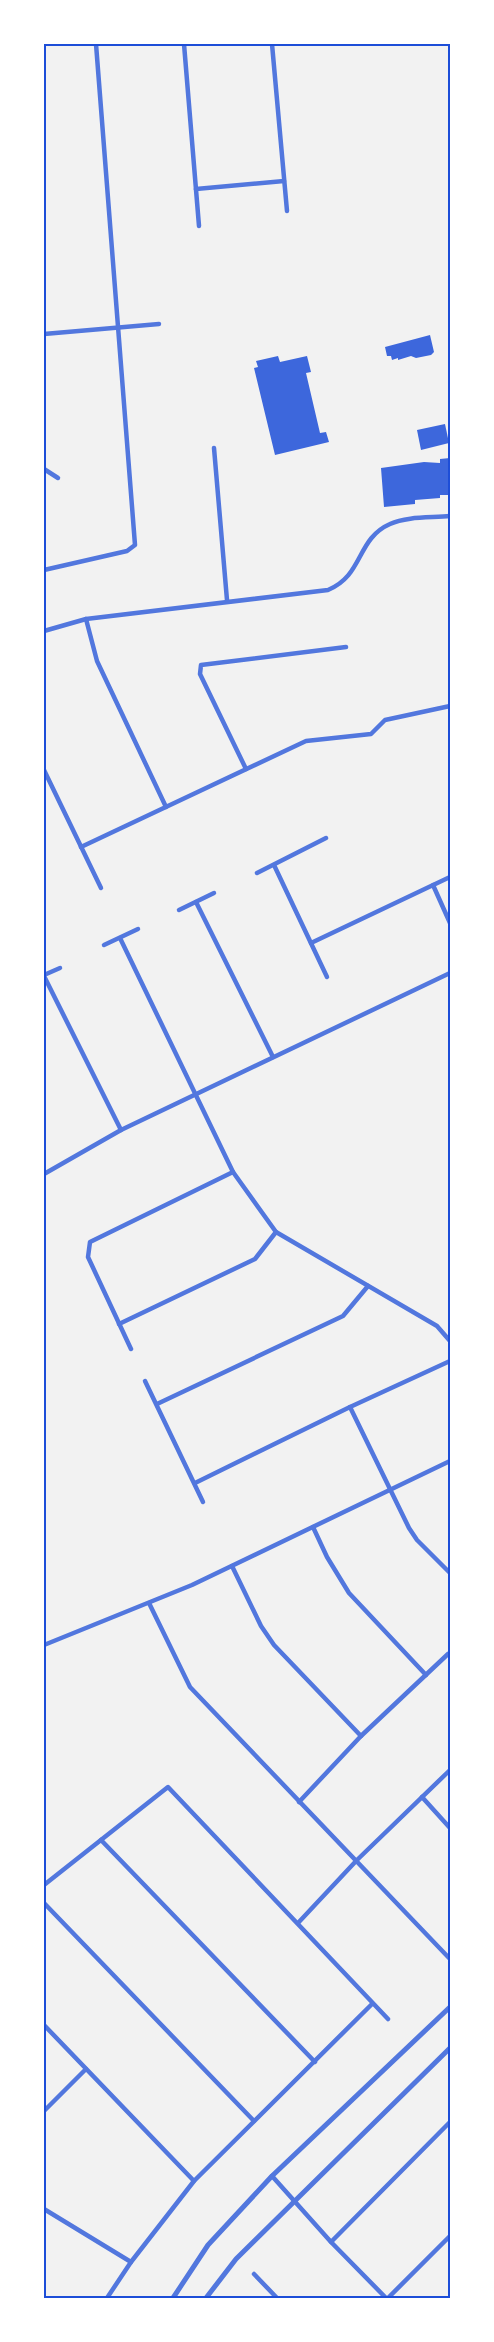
<svg xmlns="http://www.w3.org/2000/svg" width="494" height="2342" font-family="Signika,sans-serif">
<style>
.building{fill:#3d67dc}
.lines{fill:none;stroke-linecap:round;stroke-linejoin:round}
.minor{stroke:#5277de;stroke-width:4.5}
.tertiary{stroke:#5277de;stroke-width:5}
.neatline{fill:none;stroke:#1d4ed8;stroke-width:2}
</style>
<rect width="100%" height="100%" fill="#f2f2f2"/>
<g class="building">
<path d="M 430,335 L 434,352 L 431,355 L 416,358 L 411,356 L 398,360 L 398,358 L 392,360 L 391,356 L 387,356 L 385,347 Z"/>
<path d="M 278,356 L 280,362 L 307,356 L 311,372 L 306,373 L 320,433 L 326,432 L 329,442 L 275,455 L 254,368 L 258,367 L 256,361 Z"/>
<path d="M 445,424 L 449,443 L 421,450 L 417,430 Z"/>
<path d="M 450,458 L 450,495 L 440,495 L 440,498 L 415,500 L 415,504 L 384,507 L 381,468 L 424,462 L 440,463 L 440,459 Z"/>
</g>
<g class="lines">
<g class="minor">
<path d="M 184,44 L 199,226"/>
<path d="M 272,44 L 287,211"/>
<path d="M 196,189 L 284,181"/>
<path d="M 44,334 L 159,324"/>
<path d="M 214,448 L 227,600"/>
<path d="M 44,469 L 58,478"/>
<path d="M 44,570 L 127,551 L 135,545 L 96,44"/>
<path d="M 86,619 L 97,661 L 166,807"/>
<path d="M 44,631 L 86,619 L 328,590 C 364,575 356,539 390,524 C 407,516 432,518 450,516"/>
<path d="M 246,769 L 200,674 L 201,665 L 346,647"/>
<path d="M 44,770 L 101,888"/>
<path d="M 81,847 L 306,741 L 371,734 L 385,720 L 450,706"/>
<path d="M 274,865 L 327,977"/>
<path d="M 257,873 L 326,838"/>
<path d="M 433,885 L 450,923"/>
<path d="M 196,902 L 273,1057"/>
<path d="M 179,910 L 214,893"/>
<path d="M 120,938 L 233,1172 L 276,1232 L 437,1326 L 450,1341"/>
<path d="M 311,943 L 450,877"/>
<path d="M 104,945 L 138,929"/>
<path d="M 44,975 L 60,968"/>
<path d="M 44,976 L 121,1130"/>
<path d="M 44,1174 L 121,1130 L 450,973"/>
<path d="M 119,1324 L 255,1259 L 276,1232"/>
<path d="M 131,1349 L 88,1257 L 90,1242 L 233,1172"/>
<path d="M 145,1381 L 203,1502"/>
<path d="M 157,1404 L 343,1316 L 368,1286"/>
<path d="M 350,1407 L 409,1528 L 417,1540 L 450,1573"/>
<path d="M 195,1483 L 350,1407 L 450,1361"/>
<path d="M 313,1527 L 327,1557 L 349,1593 L 426,1675"/>
<path d="M 232,1566 L 261,1626 L 274,1645 L 361,1736"/>
<path d="M 149,1603 L 190,1687 L 450,1959"/>
<path d="M 44,1645 L 192,1585 L 450,1461"/>
<path d="M 422,1797 L 450,1828"/>
<path d="M 299,1802 L 361,1736 L 448,1654"/>
<path d="M 101,1840 L 315,2062"/>
<path d="M 44,1885 L 168,1787 L 388,2019"/>
<path d="M 44,1903 L 254,2121"/>
<path d="M 298,1923 L 357,1860 L 449,1771"/>
<path d="M 44,2025 L 194,2181"/>
<path d="M 44,2111 L 86,2069"/>
<path d="M 272,2176 L 331,2242 L 386,2298"/>
<path d="M 44,2209 L 131,2262"/>
<path d="M 331,2242 L 450,2122"/>
<path d="M 254,2274 L 277,2298"/>
<path d="M 107,2298 L 131,2262 L 194,2181 L 372,2004"/>
<path d="M 388,2298 L 450,2236"/>
</g>
<g class="tertiary">
<path d="M 173,2298 L 208,2245 L 272,2176 L 450,2007"/>
<path d="M 206,2298 L 236,2259 L 450,2048"/>
</g>
</g>
<rect width="494" height="2342" fill="none" stroke="#ffffff" stroke-width="90"/>
<rect x="45" y="45" width="404" height="2252" class="neatline"/>
</svg>
